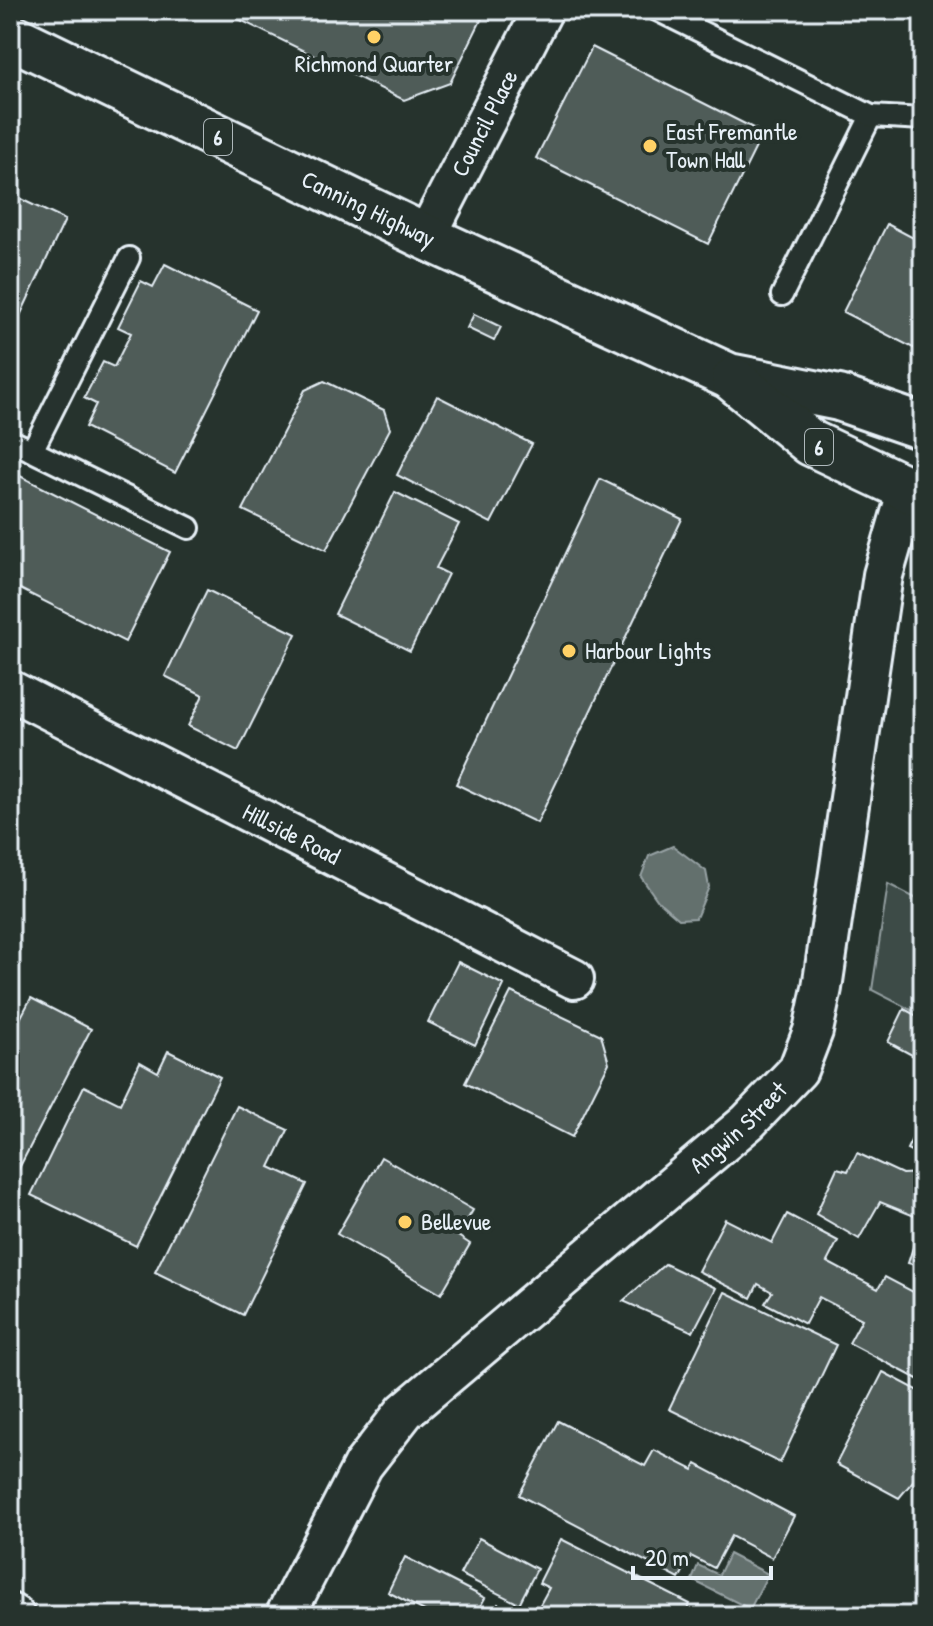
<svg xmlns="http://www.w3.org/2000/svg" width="933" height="1626" font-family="'Patrick Hand',sans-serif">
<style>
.green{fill:#3e4b47;stroke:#939ea0;stroke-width:2}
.water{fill:#636f6d;stroke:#98a3a5;stroke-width:2}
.building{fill:#505c59;stroke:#e8f1f8;stroke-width:2}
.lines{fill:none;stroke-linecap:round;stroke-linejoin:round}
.service-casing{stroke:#e8f1f8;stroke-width:26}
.minor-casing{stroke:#e8f1f8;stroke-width:44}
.trunk-casing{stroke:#e8f1f8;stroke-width:50}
.service{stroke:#26332d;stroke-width:20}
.minor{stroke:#26332d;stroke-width:38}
.trunk{stroke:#26332d;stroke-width:44}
.poi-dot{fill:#ffd166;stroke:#26332d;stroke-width:3}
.labels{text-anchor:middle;stroke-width:8;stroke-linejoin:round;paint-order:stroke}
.shield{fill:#26332d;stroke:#aeb8bb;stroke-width:2}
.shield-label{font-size:22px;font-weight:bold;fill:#e8f1f8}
.poi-label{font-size:24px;fill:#e8f1f8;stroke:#26332d;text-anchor:start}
.street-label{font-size:24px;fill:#e8f1f8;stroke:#26332d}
</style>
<rect width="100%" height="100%" fill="#26332d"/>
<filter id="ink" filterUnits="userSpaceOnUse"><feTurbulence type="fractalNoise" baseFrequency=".0125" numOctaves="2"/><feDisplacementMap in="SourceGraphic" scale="16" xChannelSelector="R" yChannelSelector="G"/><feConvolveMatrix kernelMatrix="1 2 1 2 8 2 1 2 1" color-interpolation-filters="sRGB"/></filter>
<g filter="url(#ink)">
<path class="green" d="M 888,884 L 923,902 L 923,1016 L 872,990 Z"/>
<g class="water">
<path d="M 673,846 L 706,871 L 709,887 L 696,918 L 679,919 L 658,901 L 641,877 L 649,856 Z"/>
<path d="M 729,1554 L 768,1574 L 750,1609 L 692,1580 L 698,1565 L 719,1575 Z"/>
</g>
<g class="building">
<path d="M 220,10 L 486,10 L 450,83 L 404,100 Z"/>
<path d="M 592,47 L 763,133 L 708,244 L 536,158 Z"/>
<path d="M 10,194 L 65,220 L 10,337 Z"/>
<path d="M 887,224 L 923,243 L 923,348 L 921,352 L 843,312 Z"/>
<path d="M 165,264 L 257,310 L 175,473 L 85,427 L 96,404 L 84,398 L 103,362 L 114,367 L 131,333 L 118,327 L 141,281 L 153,287 Z"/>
<path d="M 474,314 L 501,327 L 494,341 L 467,328 Z"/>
<path d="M 324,381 L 384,410 L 390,429 L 326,550 L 243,510 L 305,390 Z"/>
<path d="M 437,396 L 532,444 L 491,523 L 397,475 Z"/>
<path d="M 10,471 L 170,552 L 125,642 L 10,584 Z"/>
<path d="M 600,479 L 682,519 L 537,823 L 456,784 Z"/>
<path d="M 395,492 L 459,524 L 436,568 L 448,574 L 410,651 L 335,614 Z"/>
<path d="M 207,590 L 296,634 L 238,751 L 188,726 L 203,695 L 165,676 Z"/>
<path d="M 458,962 L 504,985 L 475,1045 L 428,1022 Z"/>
<path d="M 511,992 L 601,1035 L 609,1063 L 572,1137 L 465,1083 Z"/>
<path d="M 31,998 L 91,1029 L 17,1172 L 10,1168 L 10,1038 Z"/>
<path d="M 904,1009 L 923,1019 L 923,1061 L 888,1042 Z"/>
<path d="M 168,1051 L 220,1077 L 136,1246 L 31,1195 L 84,1086 L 120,1104 L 140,1062 L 158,1072 Z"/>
<path d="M 237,1106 L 288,1130 L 270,1167 L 307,1184 L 243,1315 L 155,1272 Z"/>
<path d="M 923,1116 L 923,1157 L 907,1149 Z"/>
<path d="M 857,1153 L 902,1174 L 923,1173 L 923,1267 L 908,1263 L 922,1219 L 880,1202 L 859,1239 L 816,1214 L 837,1168 L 848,1171 Z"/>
<path d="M 381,1157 L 473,1210 L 458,1236 L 470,1244 L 441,1294 L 337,1234 Z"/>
<path d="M 787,1214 L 838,1241 L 827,1262 L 878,1289 L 885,1277 L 923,1297 L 923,1382 L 849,1343 L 862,1319 L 819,1297 L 805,1324 L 765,1303 L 772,1292 L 758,1284 L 751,1298 L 698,1271 L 725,1219 L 772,1243 Z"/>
<path d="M 665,1264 L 716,1288 L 693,1332 L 623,1301 Z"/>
<path d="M 725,1292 L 836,1345 L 780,1463 L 669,1409 Z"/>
<path d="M 883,1372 L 923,1393 L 923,1469 L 899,1498 L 836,1464 Z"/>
<path d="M 558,1421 L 645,1466 L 654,1450 L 693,1470 L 696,1464 L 794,1516 L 772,1558 L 731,1536 L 714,1568 L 691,1556 L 679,1579 L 519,1495 Z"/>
<path d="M 479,1538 L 537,1569 L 519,1604 L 460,1574 Z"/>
<path d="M 561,1539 L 690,1604 L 684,1616 L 549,1616 L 537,1610 L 549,1588 L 539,1583 Z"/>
<path d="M 405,1557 L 485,1598 L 475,1616 L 434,1616 L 388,1592 Z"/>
<path d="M 498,1604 L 521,1616 L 492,1616 Z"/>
</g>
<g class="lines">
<defs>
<g id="service">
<path d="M 657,10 L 871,116 L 782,295"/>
<path d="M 871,116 L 923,119"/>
<path d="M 10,440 L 189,528"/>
<path d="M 32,451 L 129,258"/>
</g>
<g id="minor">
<path id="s1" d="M 426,237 L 543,10"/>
<path id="s2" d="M 10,690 L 574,979"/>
<path d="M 10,1613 L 15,1616"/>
<path id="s3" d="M 285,1616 L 363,1465 L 405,1411 L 748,1122 L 798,1070 L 813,1031 L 822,988 L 883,575 L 908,489"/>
</g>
<g id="trunk">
<path id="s4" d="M 10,36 L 426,237 L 729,376 L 839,398 L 923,427"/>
<path d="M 734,380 L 811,443 L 923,496"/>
</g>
</defs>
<use href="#service" class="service-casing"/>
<use href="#minor" class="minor-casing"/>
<use href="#trunk" class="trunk-casing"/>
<use href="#service" class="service"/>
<use href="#minor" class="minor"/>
<use href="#trunk" class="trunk"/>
</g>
</g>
<g class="poi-dot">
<circle cx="374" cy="37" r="8"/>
<circle cx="650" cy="146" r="8"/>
<circle cx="569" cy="651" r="8"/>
<circle cx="405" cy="1222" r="8"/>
</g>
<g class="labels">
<g class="shield">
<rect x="204" y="119" width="28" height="36" rx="6"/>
<rect x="805" y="429" width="28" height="36" rx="6"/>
</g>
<g class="shield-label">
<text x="218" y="145">6</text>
<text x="819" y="455">6</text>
</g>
<g class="poi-label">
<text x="374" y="72" text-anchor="middle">Richmond Quarter</text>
<text x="666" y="140">East Fremantle<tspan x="666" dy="28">Town Hall</tspan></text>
<text x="585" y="659">Harbour Lights</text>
<text x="421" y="1230">Bellevue</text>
</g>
<g class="street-label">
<text dy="8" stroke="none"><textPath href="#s1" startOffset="128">Council Place</textPath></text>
<text dy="8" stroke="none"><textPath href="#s4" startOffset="398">Canning Highway</textPath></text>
<text dy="8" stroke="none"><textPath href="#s2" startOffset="316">Hillside Road</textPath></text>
<text dy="8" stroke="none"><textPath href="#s3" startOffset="676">Angwin Street</textPath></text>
</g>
</g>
<rect width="933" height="1626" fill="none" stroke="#26332d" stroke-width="40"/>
<rect x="20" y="20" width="893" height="1586" fill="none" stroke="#e8f1f8" stroke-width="3" filter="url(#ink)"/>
<path d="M633 1566v12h138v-12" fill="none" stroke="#e8f1f8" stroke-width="4"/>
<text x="645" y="1566" font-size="24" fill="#e8f1f8" stroke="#26332d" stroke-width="6" paint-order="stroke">20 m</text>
</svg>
